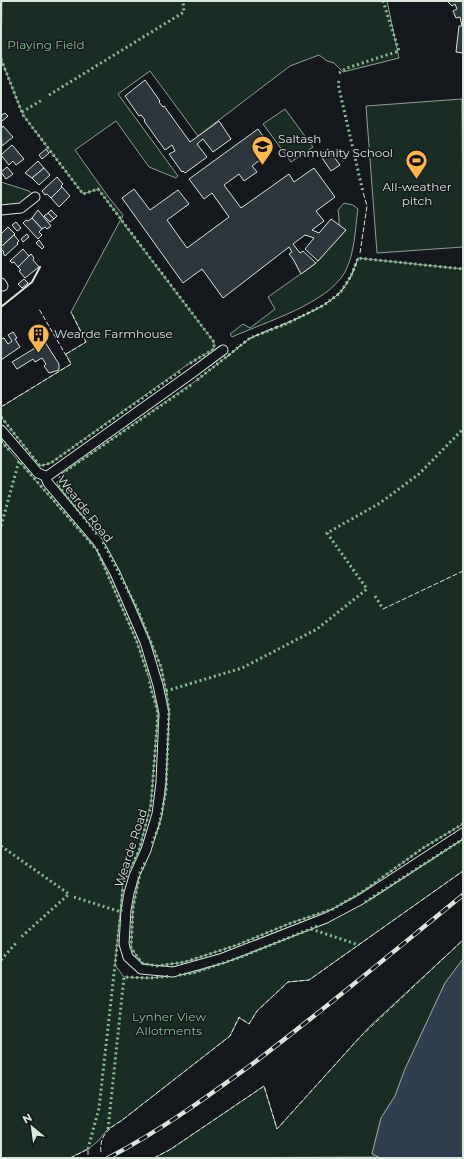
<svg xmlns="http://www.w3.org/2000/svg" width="464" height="1159" font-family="Montserrat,sans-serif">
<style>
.green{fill:#1a2d24;stroke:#939e99}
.water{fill:#2f3f4d;stroke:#939e99}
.building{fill:#2c363c;stroke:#d8e6dc}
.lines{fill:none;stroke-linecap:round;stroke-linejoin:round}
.minor-casing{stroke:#d8e6dc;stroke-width:11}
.minor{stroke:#14181c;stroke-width:9}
.rail-casing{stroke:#d8e6dc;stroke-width:4.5}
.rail{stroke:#14181c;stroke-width:3;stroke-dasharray:9;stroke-linecap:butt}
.hedge{stroke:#8ac095;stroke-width:3;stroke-dasharray:2 3;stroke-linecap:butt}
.fence{stroke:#d8e6dc;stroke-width:1;stroke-dasharray:5 2;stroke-linecap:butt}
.wall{stroke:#d8e6dc;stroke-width:2}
.labels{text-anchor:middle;stroke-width:3;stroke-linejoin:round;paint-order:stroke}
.park-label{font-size:12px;fill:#8ac095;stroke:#14181c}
.poi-label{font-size:12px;fill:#d8e6dc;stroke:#14181c;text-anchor:start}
.street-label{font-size:12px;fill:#d8e6dc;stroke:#14181c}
</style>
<rect width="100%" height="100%" fill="#14181c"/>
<g class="green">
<path d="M 2,1 L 387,1 L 399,58 L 343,72 L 334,63 L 327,61 L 319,55 L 290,66 L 198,136 L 150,71 L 118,94 L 178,176 L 176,178 L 149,167 L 116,121 L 75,150 L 107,195 L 123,215 L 121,220 L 214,342 L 214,349 L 187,365 L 51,463 L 40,466 L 1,417 L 1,407 L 71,364 L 66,354 L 86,342 L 71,312 L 121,219 L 98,189 L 83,194 L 23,115 L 1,59 Z"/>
<path d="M 462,99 L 463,247 L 377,253 L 366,106 Z"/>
<path d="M 285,109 L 313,147 L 291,162 L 263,124 Z"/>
<path d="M 1,182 L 29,191 L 35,197 L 21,208 L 1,210 Z"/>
<path d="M 344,203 L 353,205 L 358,209 C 355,229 355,253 345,272 C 327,304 265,322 232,337 L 230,334 L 243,324 L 250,328 L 275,309 L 268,297 L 316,263 L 345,231 L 339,225 L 339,218 L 338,210 Z"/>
<path d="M 358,258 L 463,269 L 463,824 L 423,848 L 365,890 L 333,909 L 291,923 L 237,945 L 185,962 L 157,966 L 142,963 L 131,948 L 133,908 L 140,873 L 159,826 L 166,791 L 169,710 L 166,691 L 161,667 L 137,608 L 106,547 L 57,484 L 64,472 L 197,380 L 250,338 L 286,324 L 324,305 L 340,293 L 351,276 Z"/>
<path d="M 1,441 L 97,550 L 137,642 L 148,675 L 158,713 L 151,804 L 139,851 L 123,883 L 115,965 L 124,977 L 151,978 L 193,973 L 241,957 L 311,929 L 373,898 L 463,839 L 463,871 L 309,980 L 288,982 L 257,1011 L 249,1024 L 239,1018 L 230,1036 L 121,1121 L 108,1129 L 97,1142 L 88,1149 L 70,1158 L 1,1158 Z"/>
<path d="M 463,940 L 463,959 L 445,983 L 405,1069 L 395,1096 L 381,1118 L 372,1154 L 379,1157 L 154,1158 L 171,1149 L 264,1086 L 277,1129 L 370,1026 Z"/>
</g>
<path class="water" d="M 463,959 L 463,1158 L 377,1158 L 379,1157 L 372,1154 L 381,1118 L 395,1096 L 405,1069 L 445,983 Z"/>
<g class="building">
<path d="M 447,1 L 463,1 L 463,53 L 456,52 L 459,26 L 462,26 L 460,17 L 456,18 L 453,11 L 457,9 L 455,4 L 452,6 Z"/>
<path d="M 145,80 L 160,101 L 159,102 L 163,107 L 164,106 L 190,142 L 219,121 L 231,139 L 213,152 L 203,139 L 197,144 L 207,157 L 185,173 L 183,171 L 182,172 L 169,154 L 175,151 L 172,145 L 165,150 L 144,121 L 145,120 L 141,115 L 139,116 L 125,96 Z"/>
<path d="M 5,113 L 8,116 L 1,122 L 1,114 L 2,115 Z"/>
<path d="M 3,126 L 13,137 L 2,146 L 1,129 Z"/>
<path d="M 258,129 L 273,150 L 252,166 L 257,172 L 244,181 L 239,174 L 224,185 L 241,208 L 289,174 L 294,182 L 314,168 L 335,197 L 316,211 L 324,221 L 312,230 L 319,233 L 331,219 L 346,230 L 318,261 L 305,249 L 314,238 L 305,235 L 293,244 L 300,253 L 303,251 L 316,263 L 301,274 L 293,259 L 289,254 L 292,252 L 289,247 L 223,298 L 202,269 L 183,283 L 122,198 L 134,189 L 150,210 L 178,190 L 189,204 L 167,220 L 187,248 L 229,217 L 212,193 L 204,199 L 189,179 Z"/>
<path d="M 12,145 L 24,159 L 16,165 L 13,161 L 9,165 L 1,155 Z"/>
<path d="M 46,149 L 49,153 L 42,159 L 39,155 Z"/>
<path d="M 328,149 L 340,165 L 331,171 L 320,155 Z"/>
<path d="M 38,161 L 44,168 L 32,178 L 25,173 Z"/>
<path d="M 7,167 L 13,174 L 6,179 L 1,172 Z"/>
<path d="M 44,168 L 50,175 L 39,185 L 32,178 Z"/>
<path d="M 57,177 L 63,184 L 61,186 L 62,187 L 51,198 L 47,194 L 45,195 L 42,191 Z"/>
<path d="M 62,187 L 70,196 L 59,207 L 51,198 Z"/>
<path d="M 38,210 L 51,226 L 47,229 L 45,227 L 42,229 L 32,218 Z"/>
<path d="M 51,210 L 57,216 L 54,219 L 48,213 Z"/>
<path d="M 48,213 L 54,219 L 50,222 L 44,216 Z"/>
<path d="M 32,218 L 42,229 L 39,232 L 42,235 L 38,239 L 23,223 L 26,220 L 28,221 Z"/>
<path d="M 16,222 L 21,228 L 17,231 L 12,225 Z"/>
<path d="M 8,227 L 15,234 L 1,247 L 1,234 Z"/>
<path d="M 27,234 L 29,237 L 23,242 L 21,239 Z"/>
<path d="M 14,235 L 19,241 L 17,243 L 18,244 L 5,256 L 3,253 L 4,252 L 1,249 L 1,247 Z"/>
<path d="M 39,240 L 44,247 L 42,249 L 36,243 Z"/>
<path d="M 23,249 L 29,256 L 18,267 L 14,262 L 12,263 L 10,261 Z"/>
<path d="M 31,254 L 34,258 L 33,260 L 39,267 L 25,278 L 19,271 L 21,270 L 18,267 Z"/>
<path d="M 24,279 L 28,283 L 22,288 L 18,284 Z"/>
<path d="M 13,332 L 17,338 L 15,339 L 20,347 L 1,360 L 1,339 L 4,338 L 8,344 L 12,341 L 8,335 Z"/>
<path d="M 45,342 L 59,364 L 59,370 L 49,373 L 44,366 L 46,364 L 42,358 L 35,362 L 33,359 L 17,369 L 12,362 Z"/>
</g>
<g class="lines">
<defs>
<g id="minor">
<path d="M 1,210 L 21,208 L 35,197"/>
<path d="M 1,283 L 3,286"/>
<path d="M 1,430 L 38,473 L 45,476 L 48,483 L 98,542 L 115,573 L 145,642 L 158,685 L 164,713 L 161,782 L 157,814 L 146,850 L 134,876 L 129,893 L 126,910 L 124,944 L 128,957 L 141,969 L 173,972 L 223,958 L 326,918 L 360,900 L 463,833"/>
<path d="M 45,476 L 49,475 L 192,373 L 223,350"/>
</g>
</defs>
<use href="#minor" class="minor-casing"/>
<use href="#minor" class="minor"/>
<defs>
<path id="rail" d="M 108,1158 C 160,1131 207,1097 255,1062 C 326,1008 394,951 463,895"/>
</defs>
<use href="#rail" class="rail-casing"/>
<use href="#rail" class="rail"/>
<g class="hedge">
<path d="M 1,59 L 23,115 L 83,194 L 98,189 L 214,342 L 214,349 L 187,365"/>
<path d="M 339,73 L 347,68 L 399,51 L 383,1"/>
<path d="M 339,81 L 338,84 L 363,192"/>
<path d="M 49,95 L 184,12 L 183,1"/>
<path d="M 22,112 L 42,100"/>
<path d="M 197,380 L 250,338 L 286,324 L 324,305 L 340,293 L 351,276 L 358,258 L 463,269"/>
<path d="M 1,417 L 40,466 L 51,463 L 182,370"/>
<path d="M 1,441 L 11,452"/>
<path d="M 1,526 L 19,461 L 97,550 L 137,642 L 148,675"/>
<path d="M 97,534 L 57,484 L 64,472 L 191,385"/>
<path d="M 103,542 L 137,608 L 161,667 L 166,691 L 169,710 L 166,791 L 159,826 L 152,844"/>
<path d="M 375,596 L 383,609"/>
<path d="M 166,691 L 242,668 L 317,629 L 367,589 L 327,533 L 380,503 L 419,474 L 463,429"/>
<path d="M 1,846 L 69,894 L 20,938"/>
<path d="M 145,863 L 140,873 L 133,908 L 131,948 L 142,963 L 157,966 L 185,962 L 237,945 L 291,923 L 333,909 L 365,890 L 423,848 L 463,824"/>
<path d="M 74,897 L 121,912 L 123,883 L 139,851 L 151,804 L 158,713 L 149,682"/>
<path d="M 365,902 L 463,839"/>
<path d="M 311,929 L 359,945"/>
<path d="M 1,960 L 16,943"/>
<path d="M 179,975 L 193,973 L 241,957 L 320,925"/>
<path d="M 108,1129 L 124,977 L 151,978 L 170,976"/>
<path d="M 88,1149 L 99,1108 L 120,920"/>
</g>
<g class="fence">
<path d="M 360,253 L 367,206 L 363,192"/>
<path d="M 66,354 L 86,342 L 71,312"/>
<path d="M 227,357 C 235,351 243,342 251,338 C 278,324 317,315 339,293 C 349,284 354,270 358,258"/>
<path d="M 1,407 L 71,364 L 39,309"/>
<path d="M 383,609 L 463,571"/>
<path d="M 101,1152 C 99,1136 109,1128 121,1121 L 230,1036 L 239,1017 L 249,1024 L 257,1011 L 288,982 L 309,980 L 463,871"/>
<path d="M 70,1158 L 88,1149 L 88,1156"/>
<path d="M 154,1158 L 171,1149 L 264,1086 L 277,1129 L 360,1037 L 463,940"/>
</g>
<path class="wall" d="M 1,307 L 32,282 L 40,267"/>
</g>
<defs>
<symbol id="school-pin" viewBox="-11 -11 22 30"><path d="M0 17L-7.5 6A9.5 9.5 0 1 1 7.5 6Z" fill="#ffb74d" stroke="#14181c"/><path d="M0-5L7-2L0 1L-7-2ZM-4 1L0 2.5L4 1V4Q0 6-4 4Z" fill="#111"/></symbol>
<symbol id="stadium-pin" viewBox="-11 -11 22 30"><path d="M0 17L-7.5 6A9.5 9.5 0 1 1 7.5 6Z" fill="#ffb74d" stroke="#14181c"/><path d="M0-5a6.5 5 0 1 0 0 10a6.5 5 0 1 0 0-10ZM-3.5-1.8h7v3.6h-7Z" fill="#111"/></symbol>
<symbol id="building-pin" viewBox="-11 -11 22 30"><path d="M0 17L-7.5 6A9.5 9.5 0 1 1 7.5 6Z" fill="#ffb74d" stroke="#14181c"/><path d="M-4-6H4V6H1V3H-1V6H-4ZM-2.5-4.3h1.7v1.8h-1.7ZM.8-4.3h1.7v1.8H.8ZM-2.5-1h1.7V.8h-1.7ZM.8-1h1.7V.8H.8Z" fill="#111"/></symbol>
</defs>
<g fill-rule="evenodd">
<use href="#school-pin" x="250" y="134" width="25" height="34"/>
<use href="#stadium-pin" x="404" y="148" width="25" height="34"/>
<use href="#building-pin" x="26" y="322" width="25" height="34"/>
</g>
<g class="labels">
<g class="park-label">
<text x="46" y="49">Playing Field</text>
<text x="169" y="1021">Lynher View<tspan x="169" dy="14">Allotments</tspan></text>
</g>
<g class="poi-label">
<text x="278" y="143">Saltash<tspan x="278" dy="14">Community School</tspan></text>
<text x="417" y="191" text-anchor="middle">All-weather<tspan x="417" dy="14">pitch</tspan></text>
<text x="54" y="338">Wearde Farmhouse</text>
</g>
<g class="street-label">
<text transform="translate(85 509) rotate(52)" y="4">Wearde Road</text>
<text transform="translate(131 848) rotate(-72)" y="4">Wearde Road</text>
</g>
</g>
<rect width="464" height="1159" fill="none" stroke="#d8e6dc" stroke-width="4"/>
<g transform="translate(32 1127) rotate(331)" stroke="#14181c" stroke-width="3" paint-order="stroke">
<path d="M0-3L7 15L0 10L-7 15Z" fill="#d8e6dc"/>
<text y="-6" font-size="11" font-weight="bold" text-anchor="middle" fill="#d8e6dc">N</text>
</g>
</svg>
